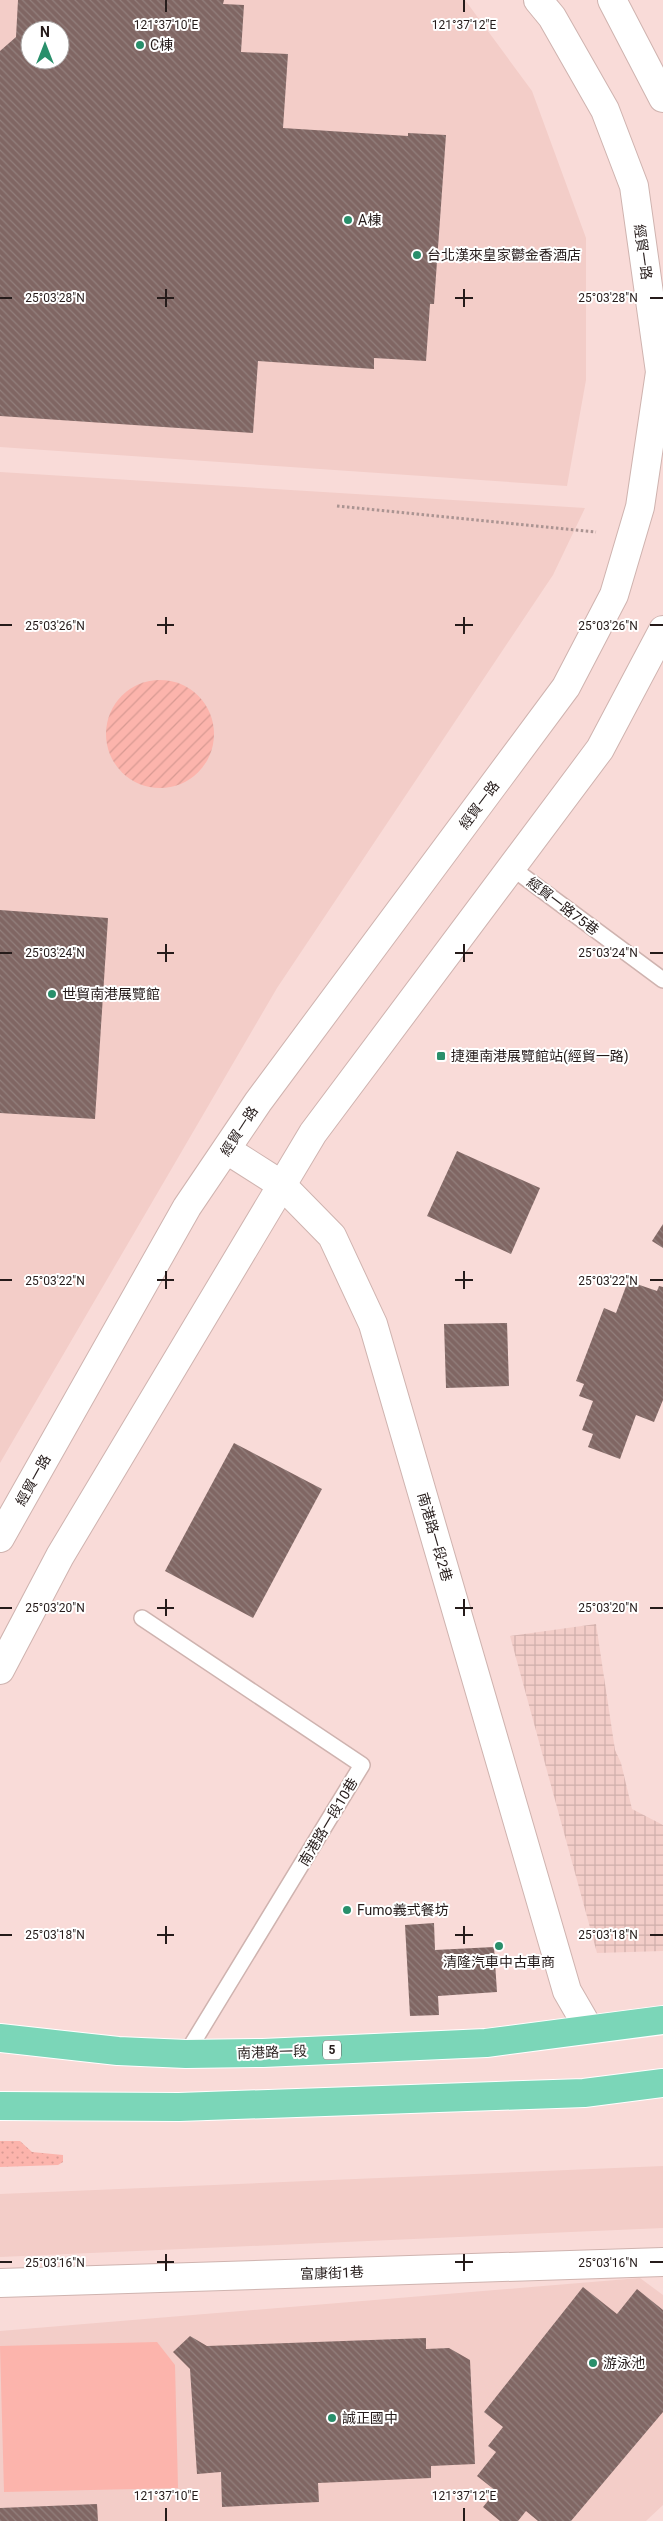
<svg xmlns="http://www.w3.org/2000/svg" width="663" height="2521" font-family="Roboto,'Noto Sans TC',sans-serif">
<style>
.built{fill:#f3cdc8;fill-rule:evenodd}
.industrial{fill:url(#industrial-grid)}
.grass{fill:url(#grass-dots)}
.garden{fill:url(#garden-furrows)}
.pitch{fill:#fcb4ac}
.building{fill:url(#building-back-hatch);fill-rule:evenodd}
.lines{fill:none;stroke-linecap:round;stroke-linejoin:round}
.service-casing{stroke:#cfb3af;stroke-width:18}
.minor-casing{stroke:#cfb3af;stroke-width:30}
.tertiary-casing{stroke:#cfb3af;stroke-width:30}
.primary-casing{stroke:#fff;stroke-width:30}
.path{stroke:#ab9492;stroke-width:3;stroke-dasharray:2.5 2.5;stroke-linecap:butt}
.service{stroke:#fff;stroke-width:15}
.minor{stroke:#fff;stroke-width:28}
.tertiary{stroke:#fff;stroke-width:28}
.primary{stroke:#7bd6b8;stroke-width:28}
.ticks{fill:none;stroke:#251b1a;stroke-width:2}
.poi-dot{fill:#298f6b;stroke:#fff;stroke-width:2}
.labels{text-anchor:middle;stroke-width:4;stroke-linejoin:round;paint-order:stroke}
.shield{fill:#fff;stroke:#665f5f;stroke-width:1}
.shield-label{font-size:12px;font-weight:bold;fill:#251b1a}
.poi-label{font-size:14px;fill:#251b1a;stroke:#fff;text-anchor:start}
.street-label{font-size:14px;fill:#251b1a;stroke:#fff}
.ticks-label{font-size:12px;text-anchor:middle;fill:#251b1a;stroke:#fff;stroke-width:4;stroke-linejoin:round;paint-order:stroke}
</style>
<defs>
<pattern id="industrial-grid" width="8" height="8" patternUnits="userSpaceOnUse" patternTransform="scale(1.25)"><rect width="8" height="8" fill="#f3cdc8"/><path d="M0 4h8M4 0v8" fill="none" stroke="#d0afab"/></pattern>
<pattern id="grass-dots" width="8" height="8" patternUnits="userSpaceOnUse" patternTransform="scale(1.25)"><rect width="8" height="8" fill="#fcb4ac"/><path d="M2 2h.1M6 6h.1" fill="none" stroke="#d89a93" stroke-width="1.8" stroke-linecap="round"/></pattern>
<pattern id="garden-furrows" width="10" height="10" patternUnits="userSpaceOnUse" patternTransform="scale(1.25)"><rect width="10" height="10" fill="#fcb4ac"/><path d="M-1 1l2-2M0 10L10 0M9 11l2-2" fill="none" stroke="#d89a93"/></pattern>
<pattern id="building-back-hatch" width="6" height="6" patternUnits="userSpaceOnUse" patternTransform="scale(1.25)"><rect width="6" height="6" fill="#806663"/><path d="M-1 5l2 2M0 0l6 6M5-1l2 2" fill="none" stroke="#93807d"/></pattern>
</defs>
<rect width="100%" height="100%" fill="#f9dbd8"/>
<g class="built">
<path d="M 0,0 L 465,0 L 532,91 L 586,238 L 586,380 L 567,486 L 0,447 ZM 30,30 L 60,30 L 60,60 L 30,60 Z"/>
<path d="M 0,472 L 585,508 L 553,575 L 277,988 L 0,1463 Z"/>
<path d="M 663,2166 L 663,2228 L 0,2257 L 0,2194 Z"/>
<path d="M 640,2278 L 663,2295 L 663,2505 L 646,2521 L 0,2521 L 0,2331 Z"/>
</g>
<path class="industrial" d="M 596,1624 L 615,1750 L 621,1763 L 632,1809 L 663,1825 L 663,1951 L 597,1953 L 510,1636 Z"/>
<path class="grass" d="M 0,2141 L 20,2141 L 32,2152 L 63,2155 L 63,2162 L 58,2165 L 0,2167 Z"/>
<circle class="garden" cx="160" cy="734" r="54"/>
<path class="pitch" d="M 157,2342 L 175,2365 L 178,2488 L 4,2492 L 0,2346 Z"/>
<g class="building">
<path d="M 18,0 L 224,0 L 223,4 L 244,5 L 241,52 L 288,54 L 283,128 L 408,136 L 408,133 L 446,135 L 434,304 L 430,304 L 426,361 L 374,358 L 374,369 L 258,361 L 253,433 L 0,416 L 0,51 L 16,37 ZM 30,30 L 60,30 L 60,60 L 30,60 Z"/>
<path d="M 0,910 L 108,918 L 95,1119 L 0,1113 Z"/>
<path d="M 457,1151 L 540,1188 L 511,1254 L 427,1216 Z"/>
<path d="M 663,1224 L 663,1248 L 652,1241 Z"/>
<path d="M 628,1281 L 657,1291 L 659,1286 L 663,1287 L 663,1400 L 654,1422 L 636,1415 L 620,1459 L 588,1447 L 593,1434 L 582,1430 L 593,1401 L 579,1396 L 584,1384 L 576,1381 L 604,1308 L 616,1313 Z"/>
<path d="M 507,1323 L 509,1386 L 446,1388 L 444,1324 Z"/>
<path d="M 234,1443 L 322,1489 L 253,1618 L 165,1571 Z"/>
<path d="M 434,1923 L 435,1950 L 494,1947 L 497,1992 L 438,1996 L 439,2015 L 410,2016 L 405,1925 Z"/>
<path d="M 583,2287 L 617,2314 L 637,2289 L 663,2310 L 663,2412 L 571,2521 L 538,2521 L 526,2511 L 518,2521 L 500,2521 L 483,2507 L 496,2491 L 477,2476 L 496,2452 L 488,2446 L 503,2427 L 484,2412 Z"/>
<path d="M 190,2336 L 207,2346 L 426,2338 L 426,2349 L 449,2348 L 470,2360 L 475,2464 L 431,2466 L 431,2478 L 318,2483 L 319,2502 L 222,2507 L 221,2472 L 197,2474 L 190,2369 L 173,2352 Z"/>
<path d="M 97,2504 L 98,2521 L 0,2521 L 0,2508 Z"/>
</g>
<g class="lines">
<defs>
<g id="service">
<path d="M 512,868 L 663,980"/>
<path d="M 142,1618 L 362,1765 L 186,2054"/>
</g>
<g id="minor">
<path d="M 227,1150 L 282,1185 L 332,1236 L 373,1324 L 567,1991 L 589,2029"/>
<path d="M 0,2283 L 663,2262"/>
</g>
<g id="tertiary">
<path d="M 612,0 L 663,98"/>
<path d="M 0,1538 L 187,1207 L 258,1102 L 566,687 L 614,595 L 640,507 L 660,372 L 634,186 L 605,110 L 552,17 L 538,0"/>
<path d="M 0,1670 L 60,1556 L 313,1133 L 600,749 L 663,630"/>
</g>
<g id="primary">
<path d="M 0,2038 L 118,2051 L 186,2054 L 263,2053 L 486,2043 L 663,2020"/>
<path d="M 0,2106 L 179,2107 L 584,2093 L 663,2083"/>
</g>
</defs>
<use href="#service" class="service-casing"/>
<use href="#minor" class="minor-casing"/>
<use href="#tertiary" class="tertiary-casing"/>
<use href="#primary" class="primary-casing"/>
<path class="path" d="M 337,506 L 596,532"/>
<use href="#service" class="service"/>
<use href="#minor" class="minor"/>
<use href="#tertiary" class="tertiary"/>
<use href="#primary" class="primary"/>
</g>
<path class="ticks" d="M 166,0 L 166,12M 464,0 L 464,12M 166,289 L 166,307M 464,289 L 464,307M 0,298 L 12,298M 157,298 L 174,298M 455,298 L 473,298M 650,298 L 663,298M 166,617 L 166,634M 464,617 L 464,634M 0,625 L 12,625M 157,625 L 174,625M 455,625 L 473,625M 650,625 L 663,625M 166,944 L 166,962M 464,944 L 464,962M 0,953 L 12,953M 157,953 L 174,953M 455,953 L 473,953M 650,953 L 663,953M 166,1271 L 166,1289M 464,1271 L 464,1289M 0,1280 L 12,1280M 157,1280 L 174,1280M 455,1280 L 473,1280M 650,1280 L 663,1280M 166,1599 L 166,1616M 464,1599 L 464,1616M 0,1608 L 12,1608M 157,1608 L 174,1608M 455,1608 L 473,1608M 650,1608 L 663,1608M 166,1926 L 166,1944M 464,1926 L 464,1944M 0,1935 L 12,1935M 157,1935 L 174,1935M 455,1935 L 473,1935M 650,1935 L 663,1935M 166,2254 L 166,2271M 464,2254 L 464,2271M 0,2262 L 12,2262M 157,2262 L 174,2262M 455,2262 L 473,2262M 650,2262 L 663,2262M 166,2508 L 166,2521M 464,2508 L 464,2521"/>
<g class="poi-dot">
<circle cx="140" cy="45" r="5"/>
<circle cx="348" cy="220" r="5"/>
<circle cx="417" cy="255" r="5"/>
<circle cx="52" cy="994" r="5"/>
<rect x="436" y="1051" width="10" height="10" rx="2.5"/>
<circle cx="347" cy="1910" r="5"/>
<circle cx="499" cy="1946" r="5"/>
<circle cx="593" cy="2363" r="5"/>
<circle cx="332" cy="2418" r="5"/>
</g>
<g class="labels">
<rect class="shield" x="323" y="2040.5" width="18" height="19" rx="4"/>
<g class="shield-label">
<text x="332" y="2054">5</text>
</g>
<g class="poi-label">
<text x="150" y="50">C棟</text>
<text x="358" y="225">A棟</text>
<text x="427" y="260">台北漢來皇家鬱金香酒店</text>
<text x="62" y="999">世貿南港展覽館</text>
<text x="451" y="1061">捷運南港展覽館站(經貿一路)</text>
<text x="357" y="1915">Fumo義式餐坊</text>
<text x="499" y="1967" text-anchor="middle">清隆汽車中古車商</text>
<text x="603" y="2368">游泳池</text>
<text x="342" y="2423">誠正國中</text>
</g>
<g class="street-label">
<text transform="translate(643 252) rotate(82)" y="5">經貿一路</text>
<text transform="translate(479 805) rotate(-53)" y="5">經貿一路</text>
<text transform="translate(563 906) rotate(37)" y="5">經貿一路75巷</text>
<text transform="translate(239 1131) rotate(-57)" y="5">經貿一路</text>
<text transform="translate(33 1480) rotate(-61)" y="5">經貿一路</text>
<text transform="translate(435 1537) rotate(74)" y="5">南港路一段2巷</text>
<text transform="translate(328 1822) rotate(-59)" y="5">南港路一段10巷</text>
<text transform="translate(272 2052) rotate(-2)" y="5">南港路一段</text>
<text transform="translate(332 2273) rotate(-2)" y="5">富康街1巷</text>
</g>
</g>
<g class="ticks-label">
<text x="166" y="29">121°37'10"E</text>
<text x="464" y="29">121°37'12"E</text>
<text x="55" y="302">25°03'28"N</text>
<text x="608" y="302">25°03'28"N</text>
<text x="55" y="630">25°03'26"N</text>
<text x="608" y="630">25°03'26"N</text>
<text x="55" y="957">25°03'24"N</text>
<text x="608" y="957">25°03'24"N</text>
<text x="55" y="1285">25°03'22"N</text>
<text x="608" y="1285">25°03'22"N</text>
<text x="55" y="1612">25°03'20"N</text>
<text x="608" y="1612">25°03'20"N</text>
<text x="55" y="1939">25°03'18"N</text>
<text x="608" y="1939">25°03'18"N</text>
<text x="55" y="2267">25°03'16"N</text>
<text x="608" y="2267">25°03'16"N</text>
<text x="166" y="2500">121°37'10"E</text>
<text x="464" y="2500">121°37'12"E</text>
</g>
<g transform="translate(45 45)"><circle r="24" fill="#ffffff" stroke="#a8a4a3"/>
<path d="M0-4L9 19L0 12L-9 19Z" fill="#298f6b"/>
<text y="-8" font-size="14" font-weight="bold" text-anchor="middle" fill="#251b1a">N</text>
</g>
</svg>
